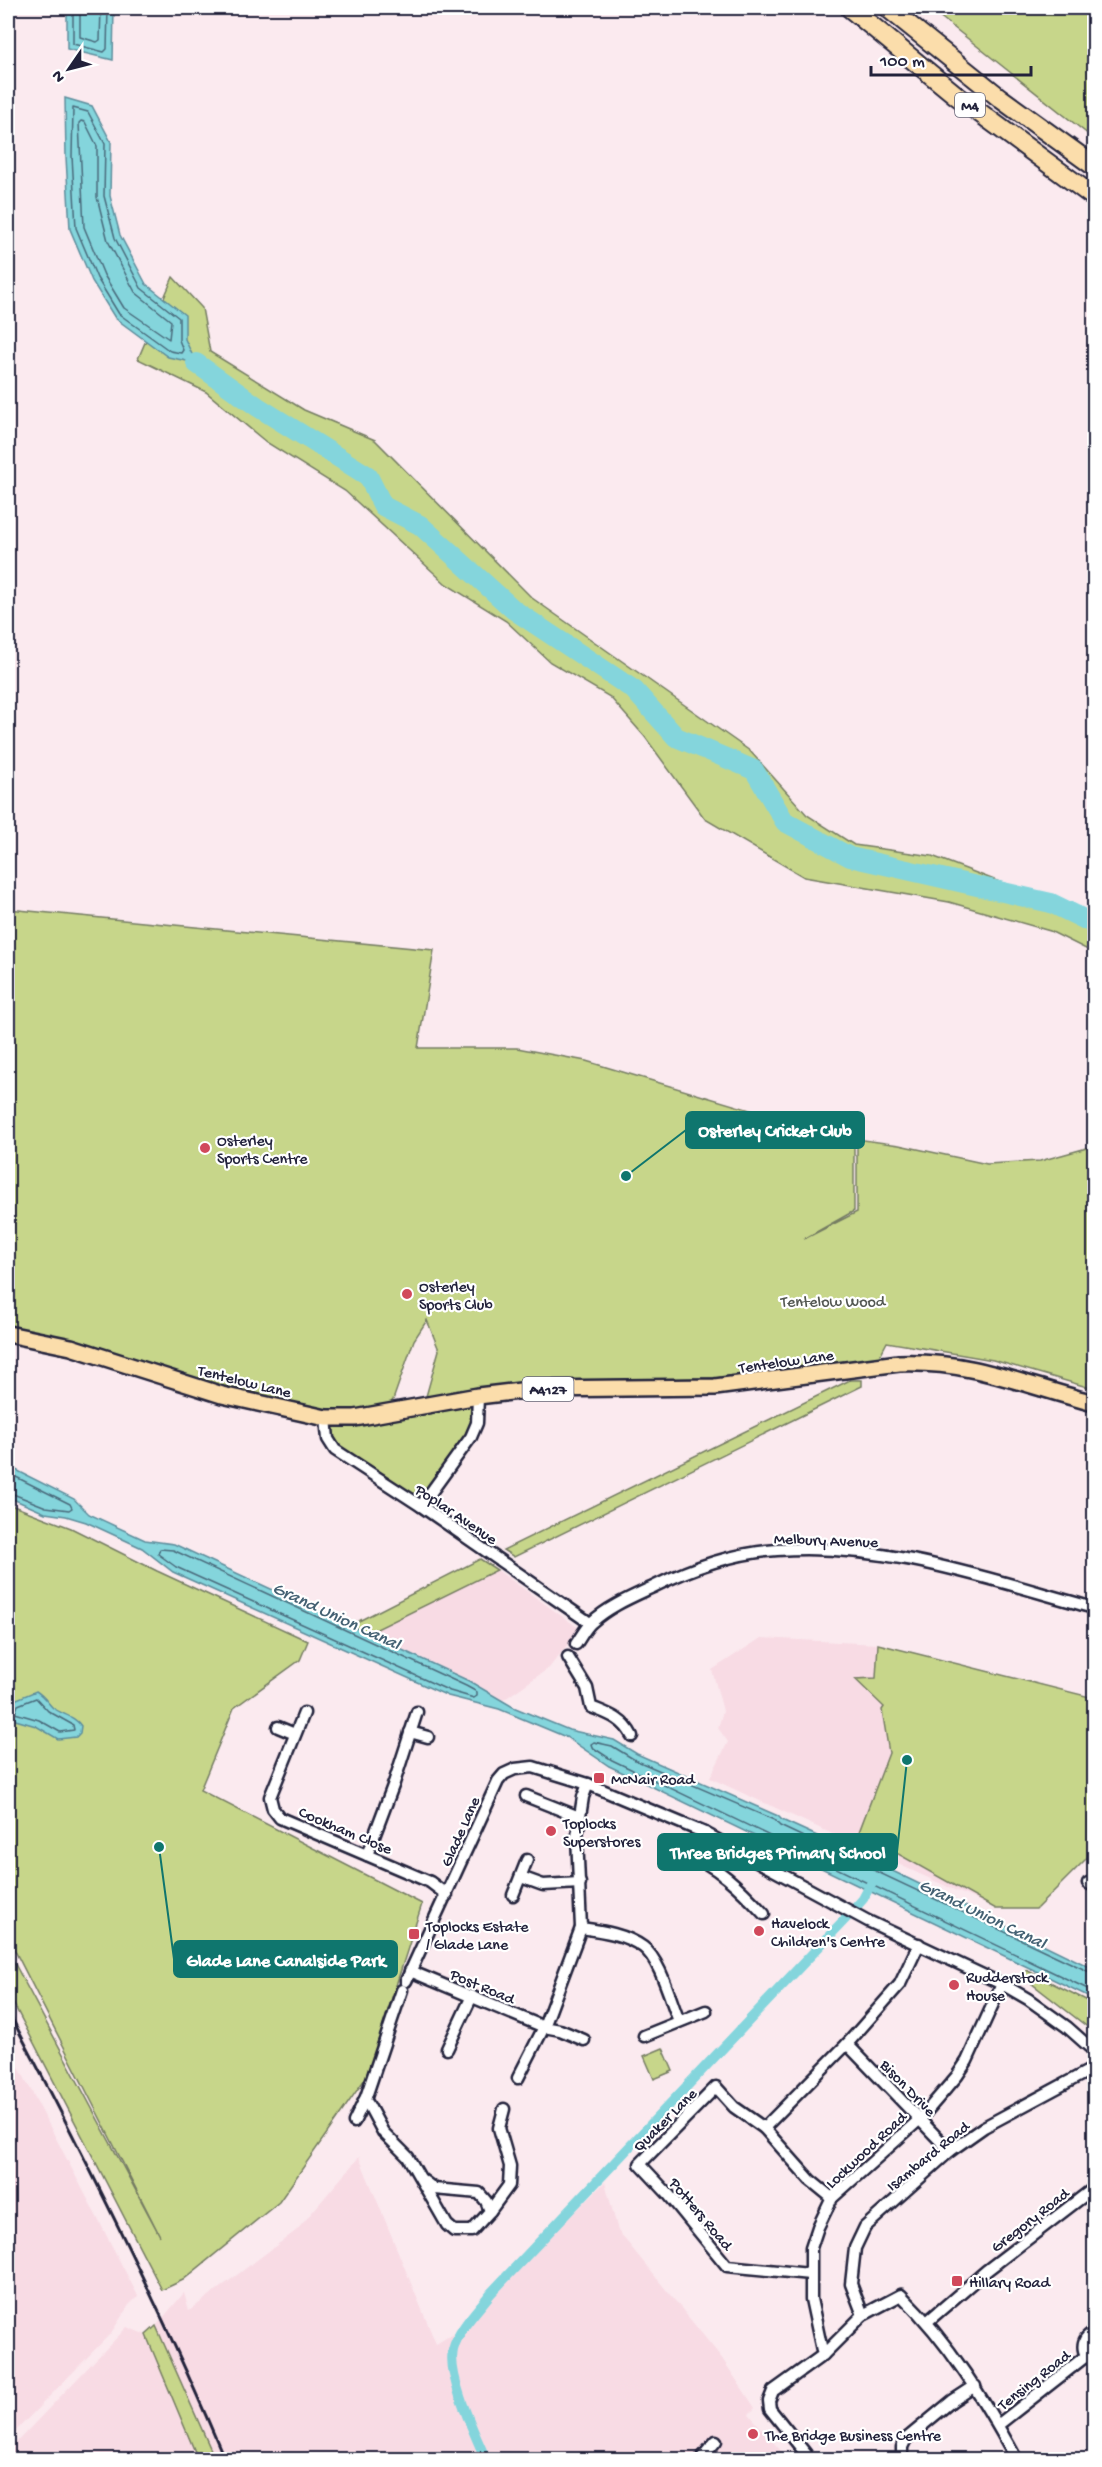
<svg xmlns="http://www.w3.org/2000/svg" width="1102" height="2467" font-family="'Gochi Hand',sans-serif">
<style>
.built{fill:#f8dbe4}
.green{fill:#c7d68a;stroke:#747c62;stroke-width:1.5}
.water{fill:#84d5dc;stroke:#5d8d9c;stroke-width:1.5}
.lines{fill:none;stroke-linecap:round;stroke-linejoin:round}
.shore{stroke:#496a7b;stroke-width:1.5}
.canal{stroke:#84d5dc;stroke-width:10}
.river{stroke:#84d5dc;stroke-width:20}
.street-casing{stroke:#22223b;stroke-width:15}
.primary-casing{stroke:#22223b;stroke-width:20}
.highway-casing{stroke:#22223b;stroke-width:22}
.street{stroke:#fff;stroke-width:10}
.primary{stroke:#fbddab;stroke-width:15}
.highway{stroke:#fbddab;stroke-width:18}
.rail{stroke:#22223b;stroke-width:3}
.poi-dot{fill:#d1495b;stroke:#fff;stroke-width:2}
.labels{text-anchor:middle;stroke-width:4.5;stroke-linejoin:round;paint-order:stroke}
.shield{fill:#fff;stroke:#646476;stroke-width:1.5}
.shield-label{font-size:15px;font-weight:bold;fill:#22223b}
.poi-label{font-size:16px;fill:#22223b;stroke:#fff;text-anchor:start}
.park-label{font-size:16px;fill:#545853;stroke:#fff}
.street-label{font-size:16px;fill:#22223b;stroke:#fff}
.water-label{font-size:18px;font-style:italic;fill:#446173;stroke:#fff}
.leader{fill:none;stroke:#0f766e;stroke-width:2}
.callout-dot{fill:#0f766e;stroke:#fff;stroke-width:2}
.callout{fill:#0f766e;stroke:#0f766e;stroke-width:2}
.callout-label{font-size:18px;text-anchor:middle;font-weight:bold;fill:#fff}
</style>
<rect width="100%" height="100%" fill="#fbeaef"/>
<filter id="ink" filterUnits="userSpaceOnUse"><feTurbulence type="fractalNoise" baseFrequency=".0167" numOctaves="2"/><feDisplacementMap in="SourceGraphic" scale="12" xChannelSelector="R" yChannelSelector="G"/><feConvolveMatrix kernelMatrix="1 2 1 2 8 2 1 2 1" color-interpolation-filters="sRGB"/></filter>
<g filter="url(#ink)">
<g class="built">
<path d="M 497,1570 L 580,1629 L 549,1668 L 502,1701 L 469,1681 L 369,1633 Z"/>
<path d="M 761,1638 L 878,1644 L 1094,1698 L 1094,1851 L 1036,1909 L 996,1909 L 710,1778 L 728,1742 L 718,1728 L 723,1711 L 712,1670 Z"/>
<path d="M 8,2046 L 138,2296 L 129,2305 L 111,2333 L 8,2439 Z"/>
<path d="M 359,2157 L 436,2344 L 473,2322 L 496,2289 L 605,2182 L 618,2231 L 721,2357 L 755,2408 L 749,2414 L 788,2459 L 215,2459 L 156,2326 L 184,2293 L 189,2311 L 297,2230 Z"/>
<path d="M 127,2327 L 146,2335 L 198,2459 L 8,2460 L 8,2451 Z"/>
</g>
<g class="green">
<path d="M 929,8 L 1094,8 L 1094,139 L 938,15 Z"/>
<path d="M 173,277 L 202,308 L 210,352 L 304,410 L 375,440 L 532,598 L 750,751 L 807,815 L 854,845 L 932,856 L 1010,886 L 1094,924 L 1094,953 L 1050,931 L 949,902 L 804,877 L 705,819 L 645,737 L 610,697 L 550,662 L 506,621 L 446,584 L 345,491 L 266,442 L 206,392 L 138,359 Z"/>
<path d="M 8,909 L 434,950 L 418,1048 L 517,1048 L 586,1061 L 854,1141 L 854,1211 L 804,1239 L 857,1212 L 857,1139 L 899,1145 L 987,1164 L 1040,1161 L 1094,1146 L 1094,1389 L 993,1360 L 887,1342 L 875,1365 L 796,1376 L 532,1382 L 425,1400 L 439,1350 L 427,1320 L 414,1340 L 393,1400 L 385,1410 L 352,1416 L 231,1390 L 79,1341 L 8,1326 Z"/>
<path d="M 850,1380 L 862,1380 L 862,1386 L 514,1557 L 503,1550 Z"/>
<path d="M 478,1396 L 477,1423 L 421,1506 L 335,1450 L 326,1418 Z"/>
<path d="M 8,1504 L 71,1528 L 157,1571 L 308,1641 L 300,1660 L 234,1708 L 200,1790 L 422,1904 L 367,2076 L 279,2202 L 183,2280 L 162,2290 L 8,1993 L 8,1951 L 160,2236 L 8,1937 Z"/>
<path d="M 480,1559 L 497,1570 L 369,1633 L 351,1625 Z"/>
<path d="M 878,1644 L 1094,1698 L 1094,1851 L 1036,1909 L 996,1909 L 859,1832 L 889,1753 L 882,1710 L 884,1707 L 855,1679 L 876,1678 Z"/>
<path d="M 1026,1970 L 1094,2004 L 1094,2032 L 1022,1976 Z"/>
<path d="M 663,2048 L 673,2071 L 654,2079 L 644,2056 Z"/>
<path d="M 156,2326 L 215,2459 L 198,2459 L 146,2335 Z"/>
</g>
<g class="water">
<path d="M 67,8 L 114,8 L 113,60 L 67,49 Z"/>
<path d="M 65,98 L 92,106 L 111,142 L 110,196 L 120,235 L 146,284 L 185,315 L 185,339 L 196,363 L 168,357 L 115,318 L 92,281 L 70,229 L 66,157 Z"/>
<path d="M 8,1466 L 74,1499 L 89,1514 L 145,1540 L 174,1544 L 469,1681 L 513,1707 L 569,1730 L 614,1740 L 637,1754 L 778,1816 L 782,1820 L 872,1861 L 1094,1969 L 1094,1999 L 609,1766 L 566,1737 L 499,1709 L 448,1696 L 173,1572 L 142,1548 L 86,1522 L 66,1516 L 45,1513 L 8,1497 Z"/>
<path d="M 36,1691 C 44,1696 47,1702 53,1708 C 63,1715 75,1716 81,1726 L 80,1733 L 76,1737 L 58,1739 L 36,1726 L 12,1719 L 8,1712 L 12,1701 Z"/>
</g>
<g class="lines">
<g class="shore">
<path d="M 73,8 L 73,44 L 104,52 L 107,49 L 108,8"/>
<path d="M 80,8 L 80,37 L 97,42 L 100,40 L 101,8"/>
<path d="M 73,108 L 88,112 L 105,144 L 104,196 L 115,238 L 141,288 L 179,318 L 179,340 L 183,350 L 181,353 L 170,351 L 119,314 L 97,278 L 76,228 L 72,156 Z"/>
<path d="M 81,121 L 85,122 L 97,146 L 97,197 L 108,241 L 135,292 L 171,321 L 169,339 L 124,308 L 104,275 L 84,227 L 79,123 Z"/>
<path d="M 8,1473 L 70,1504 L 72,1508 L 69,1510 L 46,1507 L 8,1492"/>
<path d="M 160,1549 L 173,1550 L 466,1686 L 477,1692 L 477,1696 L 474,1698 L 450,1691 L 176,1567 L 158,1554 Z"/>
<path d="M 36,1698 L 48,1711 L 73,1725 L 74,1730 L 60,1732 L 39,1720 L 15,1713 L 18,1705 Z"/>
<path d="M 1094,1974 L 780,1826 L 774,1820 L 635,1760 L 612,1746 L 594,1742 L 591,1744 L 592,1747 L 612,1760 L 1094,1992"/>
</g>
<path class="canal" d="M 486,2460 C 475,2434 447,2377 453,2350 C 458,2329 478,2310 491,2293 L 848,1916 L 863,1899 L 874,1878"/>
<path class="river" d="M 196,363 L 258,407 L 368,476 L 383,506 L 420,525 L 514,610 L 634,690 L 676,737 L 754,770 L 785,822 L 850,857 L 1051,903 L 1094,924"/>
<defs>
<g id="street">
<path d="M 326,1418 L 328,1439 L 335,1450 L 421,1506 L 590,1623"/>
<path d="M 421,1506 L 471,1437 L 477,1423 L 478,1396"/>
<path d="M 576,1644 C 581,1637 585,1628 592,1622 C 609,1606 634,1596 655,1586 C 693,1567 735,1553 777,1550 C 886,1542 991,1580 1094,1608"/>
<path d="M 568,1657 L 587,1688 L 591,1707 C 608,1714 623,1718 632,1736"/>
<path d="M 304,1713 L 270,1797 L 273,1809 L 280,1818 L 430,1882 L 447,1895"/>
<path d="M 278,1727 L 295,1734"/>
<path d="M 410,1732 L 428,1737"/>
<path d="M 526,1796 L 579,1817"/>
<path d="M 683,1852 C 717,1865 740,1888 764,1914"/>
<path d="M 367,1855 L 394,1783 L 417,1712"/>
<path d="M 693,1856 L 705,1833"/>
<path d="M 521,1877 L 543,1885 L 580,1883"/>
<path d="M 1088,1883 L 1094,1886"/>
<path d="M 513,1895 L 527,1860"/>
<path d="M 581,1928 C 602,1931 625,1934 643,1947 C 660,1959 671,2002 679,2021"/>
<path d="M 410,1971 L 544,2027 L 560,2030 L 584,2040"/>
<path d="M 406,1981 L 498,1781 L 504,1774 L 515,1769 L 533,1767 L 588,1784 L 705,1833 L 868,1921 L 1002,1984 L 1028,1999 L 1067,2027 L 1094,2051"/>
<path d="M 644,2036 L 706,2011"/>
<path d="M 847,2044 L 950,2151"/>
<path d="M 447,2049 L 472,1996"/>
<path d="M 518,2078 L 544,2027 L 581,1928 L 577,1836 L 583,1797 L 588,1784"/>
<path d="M 364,2101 L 368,2104 L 383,2132 L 408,2157 L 447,2225 L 454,2231 L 472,2231 L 490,2211 L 486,2201 L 479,2193 L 434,2189 L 421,2179"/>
<path d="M 354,2122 L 366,2097 L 402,1990"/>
<path d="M 764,2128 L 734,2107 L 716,2087 L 640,2164 L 669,2195 L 727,2266 L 810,2274"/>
<path d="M 832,2198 L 810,2180 L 764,2128 L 847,2044 L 900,1984 L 919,1944"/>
<path d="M 490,2211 L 509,2185 L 510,2166 L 499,2128 L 504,2109"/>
<path d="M 863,2315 L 851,2284 L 855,2248 L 865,2227 L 950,2151 L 984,2127 L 1094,2068"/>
<path d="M 928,2321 L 986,2271 L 1094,2188"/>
<path d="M 1094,2332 C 1080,2339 1080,2354 1094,2361"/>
<path d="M 823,2355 L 811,2299 L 811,2248 L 818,2227 L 832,2198 L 920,2119 L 957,2076 L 967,2061 L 1002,1984"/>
<path d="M 998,2425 L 1086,2356"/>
<path d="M 806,2454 L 770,2409 L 769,2401 L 773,2391 L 823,2355 L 863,2315 L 901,2295 C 950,2343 984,2400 1017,2460"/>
<path d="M 700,2460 L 716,2441"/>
<path d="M 902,2460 L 902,2447 L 906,2439 L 952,2401 L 975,2386"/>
</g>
<path id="primary" d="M 8,1334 L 71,1347 L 222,1395 L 326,1418 L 355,1418 L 478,1396 L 537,1389 L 715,1387 L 899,1363 C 972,1360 1026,1386 1094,1403"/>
<g id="highway">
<path d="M 850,8 L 957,96 L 1094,197"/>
<path d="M 888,8 L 1000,98 L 1094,166"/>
</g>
</defs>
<use href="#street" class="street-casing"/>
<use href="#primary" class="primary-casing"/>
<use href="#highway" class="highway-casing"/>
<use href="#street" class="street"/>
<use href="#primary" class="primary"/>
<use href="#highway" class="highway"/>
<path class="rail" d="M 8,2011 C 86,2158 160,2306 225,2460"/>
</g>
</g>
<g class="poi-dot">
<circle cx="205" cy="1148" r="6"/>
<circle cx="407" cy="1294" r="6"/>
<rect x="593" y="1772" width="12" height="12" rx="3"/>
<circle cx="551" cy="1831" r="6"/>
<circle cx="759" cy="1931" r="6"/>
<rect x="408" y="1928" width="12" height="12" rx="3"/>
<circle cx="954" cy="1985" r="6"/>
<rect x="951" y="2275" width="12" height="12" rx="3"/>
<circle cx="753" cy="2434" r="6"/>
</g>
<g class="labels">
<g class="shield">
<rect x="955" y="93" width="30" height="24" rx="4.5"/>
<rect x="522.5" y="1377" width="51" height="24" rx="4.5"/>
</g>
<g class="shield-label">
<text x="970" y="110">M4</text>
<text x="548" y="1394">A4127</text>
</g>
<g class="poi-label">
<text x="217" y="1145">Osterley<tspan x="217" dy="18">Sports Centre</tspan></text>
<text x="419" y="1291">Osterley<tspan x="419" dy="18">Sports Club</tspan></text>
<text x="611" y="1784">McNair Road</text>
<text x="563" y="1828">Toplocks<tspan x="563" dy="18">Superstores</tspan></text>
<text x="771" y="1928">Havelock<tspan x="771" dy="18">Children's Centre</tspan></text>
<text x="426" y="1931">Toplocks Estate<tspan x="426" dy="18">/ Glade Lane</tspan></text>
<text x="966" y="1982">Rudderstock<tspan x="966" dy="18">House</tspan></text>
<text x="969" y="2287">Hillary Road</text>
<text x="765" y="2440">The Bridge Business Centre</text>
</g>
<g class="park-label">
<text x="833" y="1306">Tentelow Wood</text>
</g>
<g class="street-label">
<text transform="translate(786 1360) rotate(-8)" y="6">Tentelow Lane</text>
<text transform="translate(245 1380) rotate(14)" y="6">Tentelow Lane</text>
<text transform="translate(457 1513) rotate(34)" y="6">Poplar Avenue</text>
<text transform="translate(826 1539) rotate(2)" y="6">Melbury Avenue</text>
<text transform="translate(346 1829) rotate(23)" y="6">Cookham Close</text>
<text transform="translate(459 1831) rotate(-66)" y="6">Glade Lane</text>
<text transform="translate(483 1985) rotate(23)" y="6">Post Road</text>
<text transform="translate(909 2087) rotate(46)" y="6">Bison Drive</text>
<text transform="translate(664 2119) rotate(-45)" y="6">Quaker Lane</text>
<text transform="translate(865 2149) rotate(-43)" y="6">Lockwood Road</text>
<text transform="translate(927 2155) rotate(-39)" y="6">Isambard Road</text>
<text transform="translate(702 2213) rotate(50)" y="6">Potters Road</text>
<text transform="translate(1029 2219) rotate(-38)" y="6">Gregory Road</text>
<text transform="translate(1033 2379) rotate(-38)" y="6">Tensing Road</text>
</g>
<g class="water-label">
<text transform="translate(337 1615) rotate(25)" y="6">Grand Union Canal</text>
<text transform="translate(983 1913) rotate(26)" y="6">Grand Union Canal</text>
</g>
</g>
<path class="leader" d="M626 1176L686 1130M907 1760L897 1852M159 1847L174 1959"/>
<g class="callout-dot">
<circle cx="626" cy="1176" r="6"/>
<circle cx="907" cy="1760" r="6"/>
<circle cx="159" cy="1847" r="6"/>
</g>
<g class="callout">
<rect x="686" y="1112" width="178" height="36" rx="6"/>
<rect x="658" y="1834" width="239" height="36" rx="6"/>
<rect x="174" y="1941" width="223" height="36" rx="6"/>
</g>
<g class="callout-label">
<text x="775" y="1136">Osterley Cricket Club</text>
<text x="778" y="1858">Three Bridges Primary School</text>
<text x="286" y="1966">Glade Lane Canalside Park</text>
</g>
<rect width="1102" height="2467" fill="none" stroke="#fff" stroke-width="30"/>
<rect x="15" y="15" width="1072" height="2437" fill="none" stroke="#22223b" stroke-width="2" filter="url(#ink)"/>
<g transform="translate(69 69) rotate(235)" stroke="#ffffff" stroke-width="4.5" paint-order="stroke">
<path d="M0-4.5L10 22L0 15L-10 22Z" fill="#22223b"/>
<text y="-9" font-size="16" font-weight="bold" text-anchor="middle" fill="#22223b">N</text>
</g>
<path d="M871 66v9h160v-9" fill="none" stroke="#22223b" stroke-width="3"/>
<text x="880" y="66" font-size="18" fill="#22223b" stroke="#ffffff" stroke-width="4.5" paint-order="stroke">100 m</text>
</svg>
